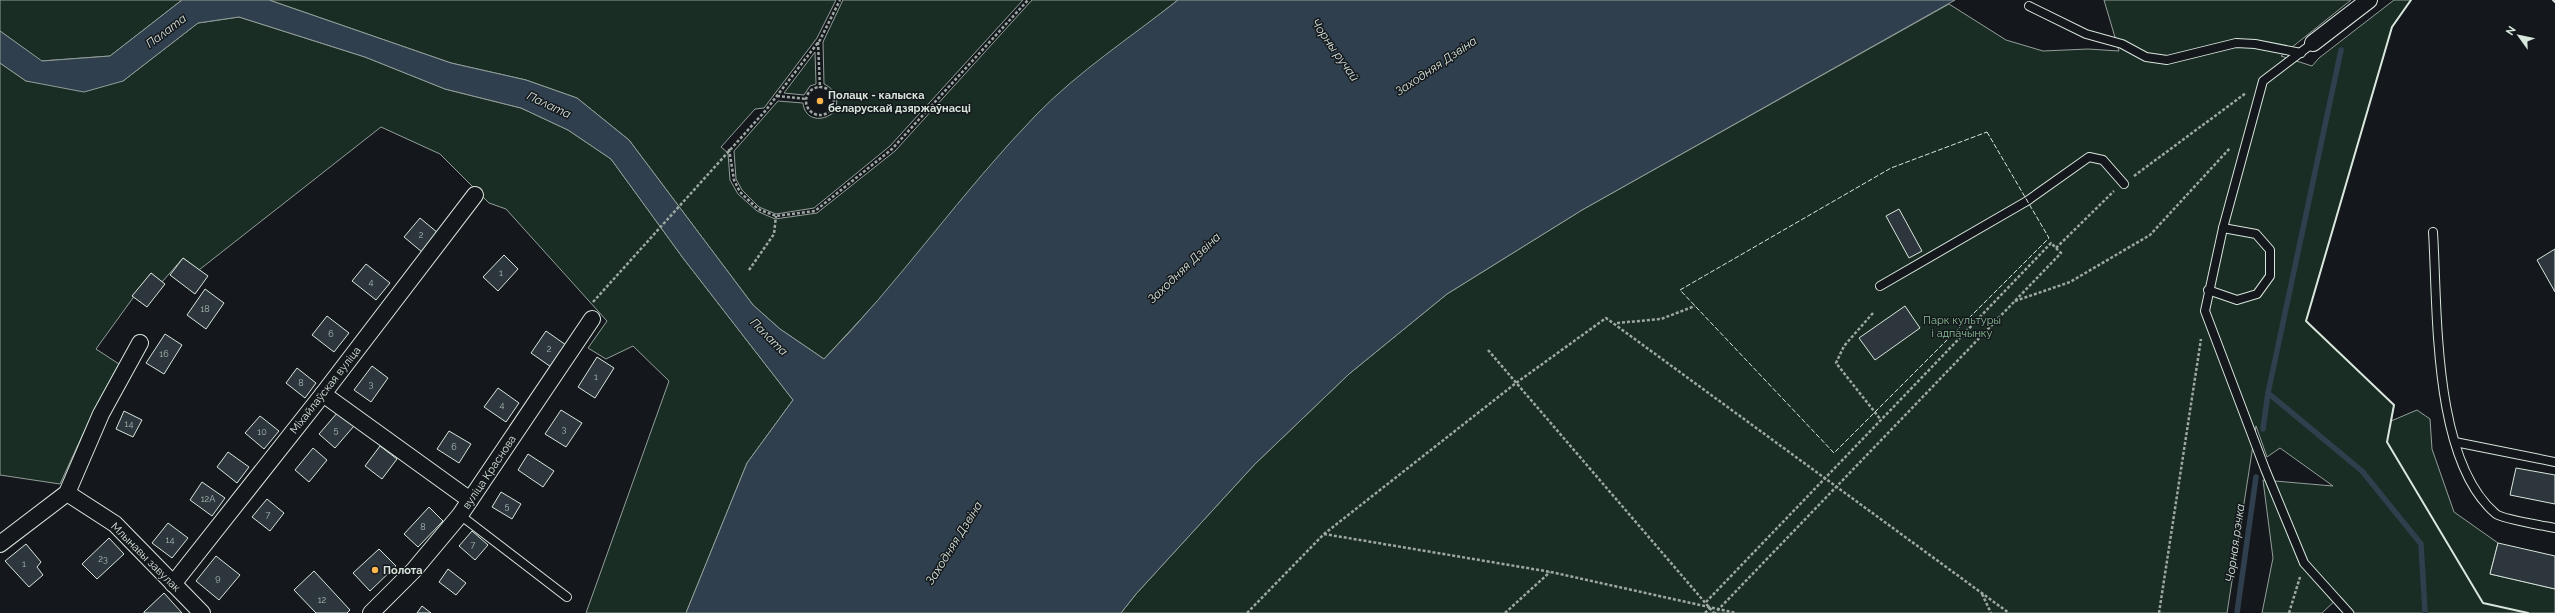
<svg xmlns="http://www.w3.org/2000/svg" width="2555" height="613" font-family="Raleway,sans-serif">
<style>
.green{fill:#1a2d24;stroke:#939e99}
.water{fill:#2f3f4d;stroke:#939e99}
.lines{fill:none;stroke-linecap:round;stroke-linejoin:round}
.stream{stroke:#2f3f4d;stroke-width:5.5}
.building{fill:#2c363c;stroke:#d8e6dc}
.service-casing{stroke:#d8e6dc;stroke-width:10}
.minor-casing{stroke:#d8e6dc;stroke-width:18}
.path{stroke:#9da8a2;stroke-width:2.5;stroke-dasharray:3 2;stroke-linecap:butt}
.service{stroke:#14181c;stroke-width:8}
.minor{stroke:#14181c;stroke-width:16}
.fence{stroke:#d8e6dc;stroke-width:1;stroke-dasharray:5 2;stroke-linecap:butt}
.wall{stroke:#d8e6dc;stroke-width:2}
.poi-dot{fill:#ffb74d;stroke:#14181c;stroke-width:1.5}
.labels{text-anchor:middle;stroke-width:3;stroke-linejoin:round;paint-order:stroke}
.number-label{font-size:9px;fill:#adbab4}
.poi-label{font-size:11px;font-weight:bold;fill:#d8e6dc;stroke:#14181c;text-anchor:start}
.park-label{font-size:11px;fill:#8ac095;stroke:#14181c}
.street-label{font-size:11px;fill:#d8e6dc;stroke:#14181c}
.water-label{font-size:12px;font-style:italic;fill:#d8e6dc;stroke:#14181c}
</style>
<rect width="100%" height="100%" fill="#14181c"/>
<g class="green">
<path d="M 0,0 L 182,0 L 110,56 L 41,61 L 0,31 Z"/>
<path d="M 269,0 L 836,0 L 817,38 L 764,108 L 755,109 L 721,147 L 728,153 L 730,180 L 738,194 L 757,211 L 775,219 L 817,213 L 895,151 L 1032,0 L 1178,0 L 1091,68 L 1037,114 L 884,294 L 824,359 L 780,329 L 753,305 L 629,140 L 577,98 L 526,80 L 451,63 Z"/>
<path d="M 843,0 L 1023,0 L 890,146 L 814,208 L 776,214 L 759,207 L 742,190 L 736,179 L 734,151 L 778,101 L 803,103 C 805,121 823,122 834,112 C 840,99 836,90 824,84 L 823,42 Z"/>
<path d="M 2104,0 L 2351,0 L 2281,56 L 2312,66 L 2319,58 L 2394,0 L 2411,0 L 2392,27 L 2306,321 L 2394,405 L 2391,421 L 2417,410 L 2430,419 L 2432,449 L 2454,512 L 2498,543 L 2490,574 L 2555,589 L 2555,613 L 2355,613 L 2340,596 L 2322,613 L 2262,613 L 2273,558 L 2263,480 L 2333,486 L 2280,448 L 2267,457 L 2256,426 L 2227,613 L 1121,613 L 1136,594 L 1255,464 L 1349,374 L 1447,294 L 1582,210 L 1949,4 L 2006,40 L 2043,51 L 2088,49 L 2119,51 Z"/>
<path d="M 239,17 L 365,57 L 445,89 L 521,108 L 568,130 L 611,159 L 683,258 L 793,400 L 747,463 L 686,613 L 586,613 L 669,381 L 633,346 L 606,359 L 588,348 L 607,321 L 506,209 L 489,203 L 440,154 L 381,127 L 199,270 L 183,258 L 162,282 L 151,273 L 96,349 L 119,364 L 93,412 L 60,484 L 0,475 L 0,63 L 26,81 L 123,81 L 198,23 Z"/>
<path d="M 815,52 L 816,84 L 810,86 L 804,95 L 784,93 Z"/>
</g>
<path class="water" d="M 182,0 L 269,0 L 451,63 L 526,80 L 577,98 L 629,140 L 753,305 L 780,329 L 824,359 C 900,282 961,192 1037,114 C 1079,71 1131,37 1178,0 L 1955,0 L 1582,210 L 1447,294 L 1349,374 L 1255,464 L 1136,594 L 1121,613 L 686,613 L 747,463 L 793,400 L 683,258 L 611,159 L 568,130 L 521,108 L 445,89 L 365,57 L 239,17 L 198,23 L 123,81 L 84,92 L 26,81 L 0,63 L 0,31 L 42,61 L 110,56 Z"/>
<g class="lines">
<g class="stream">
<path d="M 2341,50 L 2268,393 L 2362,471 L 2421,544 L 2425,613"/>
<path d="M 2263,429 L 2268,393"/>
<path d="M 2237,613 L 2256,477"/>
</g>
</g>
<g class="building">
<path d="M 1899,209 L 1922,251 L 1909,258 L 1886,216 Z"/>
<path d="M 420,218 L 438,233 L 422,252 L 404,237 Z"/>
<path d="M 2555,249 L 2555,292 L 2537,260 Z"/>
<path d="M 504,255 L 518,269 L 498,291 L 483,277 Z"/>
<path d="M 183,258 L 208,276 L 195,294 L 170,275 Z"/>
<path d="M 366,264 L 390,283 L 376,300 L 352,281 Z"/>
<path d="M 151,273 L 165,284 L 147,307 L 132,296 Z"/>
<path d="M 205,289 L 224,303 L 206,329 L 187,315 Z"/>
<path d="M 1905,306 L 1920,328 L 1875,360 L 1859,338 Z"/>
<path d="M 327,316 L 349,333 L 334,352 L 312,335 Z"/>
<path d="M 546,331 L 566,345 L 551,367 L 531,353 Z"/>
<path d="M 165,334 L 182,345 L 164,374 L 146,363 Z"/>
<path d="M 597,357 L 614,368 L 595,398 L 578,387 Z"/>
<path d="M 372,366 L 388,378 L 371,402 L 354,390 Z"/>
<path d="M 297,368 L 316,383 L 305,398 L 286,383 Z"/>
<path d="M 498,388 L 519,403 L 506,422 L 484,407 Z"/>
<path d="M 561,410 L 582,423 L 566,447 L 545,434 Z"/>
<path d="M 124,411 L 142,420 L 133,437 L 116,429 Z"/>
<path d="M 338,412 L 354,426 L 335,448 L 319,434 Z"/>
<path d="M 260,416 L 279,431 L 264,449 L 245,433 Z"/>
<path d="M 449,431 L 471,444 L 459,463 L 437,449 Z"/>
<path d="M 380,446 L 397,459 L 382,479 L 365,466 Z"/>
<path d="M 313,448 L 327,460 L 309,482 L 295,470 Z"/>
<path d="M 228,452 L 249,467 L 237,483 L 217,467 Z"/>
<path d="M 528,454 L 554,471 L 543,487 L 518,470 Z"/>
<path d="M 2516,468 L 2555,475 L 2555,504 L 2510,495 Z"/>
<path d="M 202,482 L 225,498 L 212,516 L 190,500 Z"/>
<path d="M 501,492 L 521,504 L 512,519 L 492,507 Z"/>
<path d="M 267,499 L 284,513 L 270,531 L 252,517 Z"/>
<path d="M 429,507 L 443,521 L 418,547 L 404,534 Z"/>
<path d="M 168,523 L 188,538 L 172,558 L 152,543 Z"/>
<path d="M 472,531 L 488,545 L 475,560 L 459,546 Z"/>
<path d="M 109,538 L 124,554 L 97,579 L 82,564 Z"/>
<path d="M 2498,543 L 2555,556 L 2555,589 L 2490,574 Z"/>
<path d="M 26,544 L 41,562 L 37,567 L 43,575 L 29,587 L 5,561 Z"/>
<path d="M 379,549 L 396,566 L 370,591 L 353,573 Z"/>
<path d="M 216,556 L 240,575 L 219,600 L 196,581 Z"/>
<path d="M 448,569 L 466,583 L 456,595 L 439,582 Z"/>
<path d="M 314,571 L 350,610 L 347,613 L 316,613 L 294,590 Z"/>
<path d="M 164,593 L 182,613 L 144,613 L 144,612 Z"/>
<path d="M 422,606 L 431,613 L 417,613 Z"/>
</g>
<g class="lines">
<defs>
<g id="service">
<path d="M 2029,6 L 2086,34 L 2122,44 L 2146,57 L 2167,60 L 2236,43 L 2255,44 L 2301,53"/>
<path d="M 2313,43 L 2263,81 L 2223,228 L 2205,311 L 2265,469 L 2304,563 L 2349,613"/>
<path d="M 2433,232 C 2438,310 2432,460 2496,514 C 2502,519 2545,526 2555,528"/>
<path d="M 1880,286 L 2027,201 L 2089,157 L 2103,160 L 2124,184"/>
<path d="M 2208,290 L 2237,300 L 2257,294 L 2270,276 L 2270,250 L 2256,234 L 2223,228"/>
<path d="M 2455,442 L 2555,462"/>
<path d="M 460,515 L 567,597"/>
</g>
<g id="minor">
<path d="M 2313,43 L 2369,0"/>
<path d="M 323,394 L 470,500"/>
<path d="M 67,493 L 115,524 L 202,613"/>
<path d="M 0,544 L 67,493 L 101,414 L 140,343"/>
<path d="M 173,584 L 323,394 L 475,195"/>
<path d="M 371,613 L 414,570 L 460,515 L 592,319"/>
</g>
</defs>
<use href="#service" class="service-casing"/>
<use href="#minor" class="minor-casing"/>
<g class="path">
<path d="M 818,42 L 820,88"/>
<circle cx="820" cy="101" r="14"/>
<path d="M 777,96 L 806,99"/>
<path d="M 729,149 L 734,180 L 740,192 L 758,209 L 776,216 L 815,211 L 892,149 L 1028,0"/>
<path d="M 2134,176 L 2246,93"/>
<path d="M 2056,248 L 2114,191"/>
<path d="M 749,270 L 774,234 L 776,216"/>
<path d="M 2015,301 L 2070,282 L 2150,235 L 2230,148"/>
<path d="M 593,302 L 766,110 L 820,40 L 840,0"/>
<path d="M 1873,313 L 1844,346 L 1836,363 L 1881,420"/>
<path d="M 1617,323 L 1661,319 L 1695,306"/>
<path d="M 1488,350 L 1714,613"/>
<path d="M 1324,534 L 1551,572 L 1736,613"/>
<path d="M 1982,594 L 1991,613"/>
<path d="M 1706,602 L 2051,243 L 2061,253 L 1715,613"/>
<path d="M 1247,613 L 1324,534 L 1516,383 L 1606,318 L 2009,613"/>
<path d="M 1505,613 L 1550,572"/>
<path d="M 1705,613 L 1710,608"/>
<path d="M 2159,613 L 2201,339"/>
<path d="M 2289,613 L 2300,577"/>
</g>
<use href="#service" class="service"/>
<use href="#minor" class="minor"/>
<path class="fence" d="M 1987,132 L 2049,238 L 1834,453 L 1680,290 L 1891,168 Z"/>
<g class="wall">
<path d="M 2411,0 L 2392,27 L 2306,321 L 2394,405 L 2387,442 L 2483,603 L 2528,613"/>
<path d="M 2553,0 L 2555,2"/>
</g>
</g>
<g class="poi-dot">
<circle cx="820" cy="101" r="4"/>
<circle cx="375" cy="570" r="4"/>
</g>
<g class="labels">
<g class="number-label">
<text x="421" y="238">2</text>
<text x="501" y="276">1</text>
<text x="371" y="285">4</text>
<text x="205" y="312">18</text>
<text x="331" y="337">6</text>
<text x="549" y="352">2</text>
<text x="164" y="357">16</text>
<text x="596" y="380">1</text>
<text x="301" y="386">8</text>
<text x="371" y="387">3</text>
<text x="502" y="408">4</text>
<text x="129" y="427">14</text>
<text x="564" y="432">3</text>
<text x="336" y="433">5</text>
<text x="262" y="435">10</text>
<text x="454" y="450">6</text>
<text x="208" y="502">12А</text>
<text x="507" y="509">5</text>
<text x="268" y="518">7</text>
<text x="423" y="530">8</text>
<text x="170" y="543">14</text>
<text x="473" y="548">7</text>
<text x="103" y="562">23</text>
<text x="24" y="567">1</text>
<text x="218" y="581">9</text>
<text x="322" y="603">12</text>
</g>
<g class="poi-label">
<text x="828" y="99">Полацк - калыска<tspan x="828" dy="13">беларускай дзяржаўнасці</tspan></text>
<text x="383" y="574">Полота</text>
</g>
<g class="park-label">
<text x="1962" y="324">Парк культуры<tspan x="1962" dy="13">і адпачынку</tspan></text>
</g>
<g class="street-label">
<text transform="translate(325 390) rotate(-52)" y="4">Міхайлаўская вуліца</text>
<text transform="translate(489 472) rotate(-56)" y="4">вуліца Краснова</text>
<text transform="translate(146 557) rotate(45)" y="4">Млынавы завулак</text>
</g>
<g class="water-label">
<text transform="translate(166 31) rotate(-37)" y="4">Палата</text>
<text transform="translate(1335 50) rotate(55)" y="4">Чорны ручай</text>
<text transform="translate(1436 66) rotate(-34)" y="4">Заходняя Дзвіна</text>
<text transform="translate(549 105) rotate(25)" y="4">Палата</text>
<text transform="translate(1184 268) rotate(-44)" y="4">Заходняя Дзвіна</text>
<text transform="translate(769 337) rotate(45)" y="4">Палата</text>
<text transform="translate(954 543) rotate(-58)" y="4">Заходняя Дзвіна</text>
<text transform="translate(2235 543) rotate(-82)" y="4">Чорная рэчка</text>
</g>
</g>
<g transform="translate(2519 36) rotate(303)" stroke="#14181c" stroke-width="3" paint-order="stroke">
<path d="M0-3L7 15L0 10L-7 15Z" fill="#d8e6dc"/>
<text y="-6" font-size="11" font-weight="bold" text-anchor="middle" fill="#d8e6dc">N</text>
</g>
</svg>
